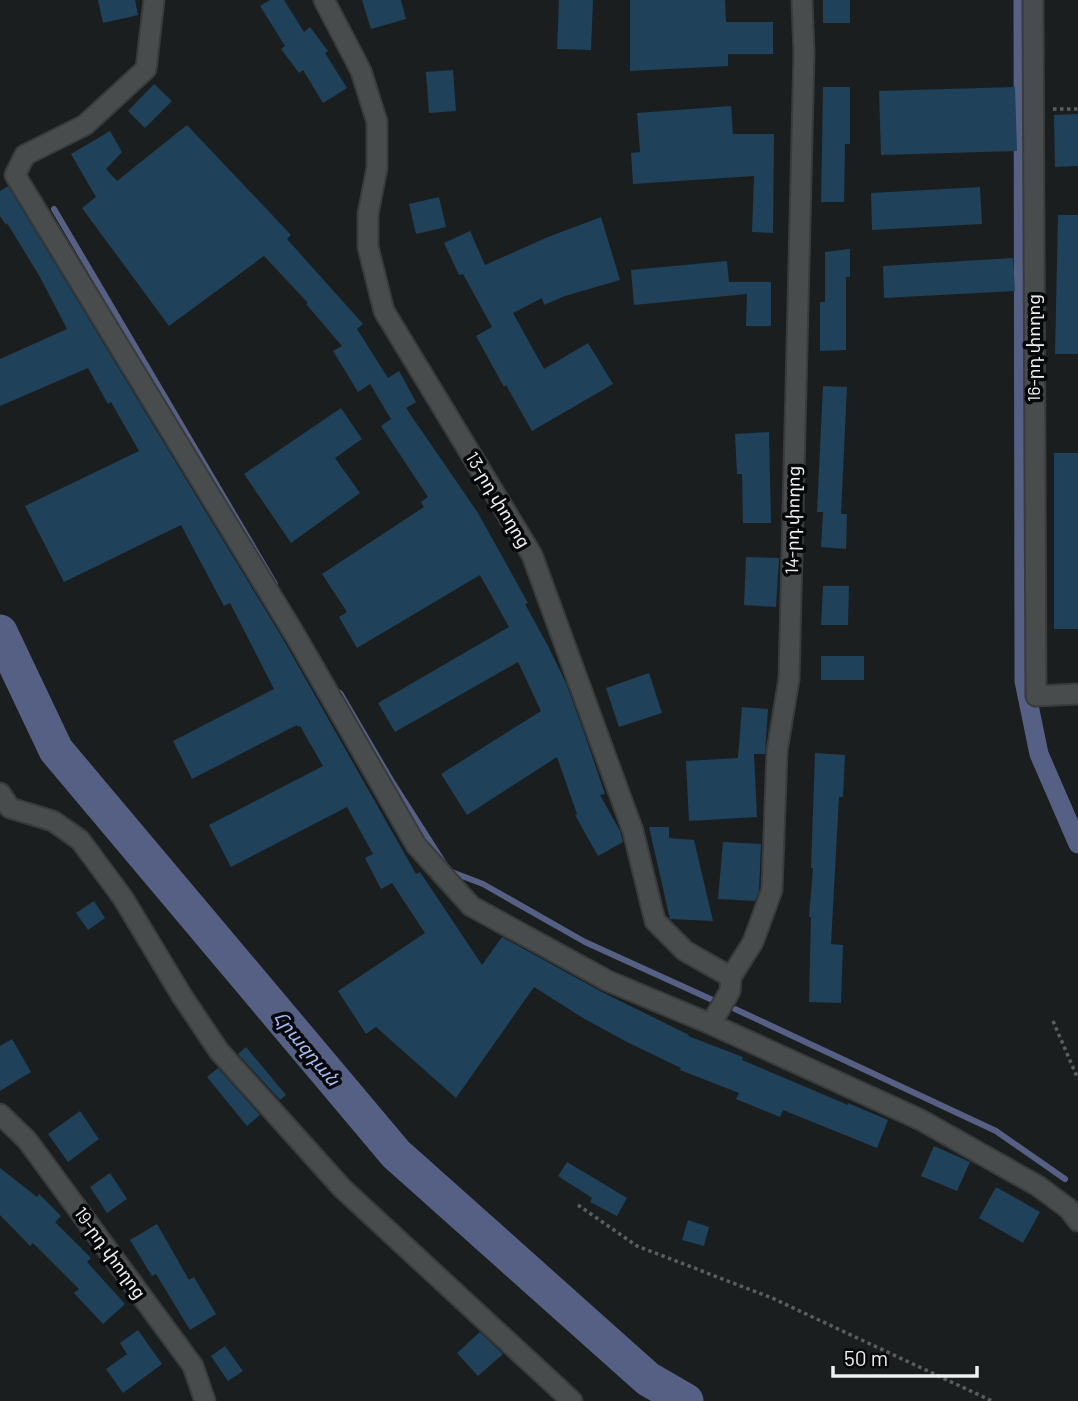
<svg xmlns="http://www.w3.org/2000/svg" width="1078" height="1401" font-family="Barlow,'Noto Sans Armenian',sans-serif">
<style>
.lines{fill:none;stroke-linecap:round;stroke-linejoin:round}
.stream{stroke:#556084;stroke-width:6}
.canal{stroke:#556084;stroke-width:19}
.river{stroke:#556084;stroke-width:35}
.building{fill:#1f415a}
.minor-casing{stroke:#393b3c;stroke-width:23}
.path{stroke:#5b5d5e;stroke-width:3.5;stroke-dasharray:3.5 3.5;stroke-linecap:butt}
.minor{stroke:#484c4d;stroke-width:19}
.labels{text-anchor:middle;stroke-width:7;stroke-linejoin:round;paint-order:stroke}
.street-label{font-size:18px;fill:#eef0f1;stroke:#070809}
.water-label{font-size:19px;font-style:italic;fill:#aabcf9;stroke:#070809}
</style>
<rect width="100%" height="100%" fill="#1b1e1f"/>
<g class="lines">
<g class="stream">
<path d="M 54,209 L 275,584"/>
<path d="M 340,693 L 391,780 L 449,871 L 483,884 L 585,942 L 717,1002"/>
<path d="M 735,1009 L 996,1131 L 1065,1179"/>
</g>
<path class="canal" d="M 1023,0 L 1024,681 L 1039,754 L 1078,844"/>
<path class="river" d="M 0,632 L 56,750 L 396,1154 L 648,1379 L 686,1401"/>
</g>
<g class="building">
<path d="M 98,0 L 135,0 L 138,15 L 103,23 Z"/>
<path d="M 270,0 L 284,0 L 304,32 L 310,27 L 328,51 L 325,53 L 347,88 L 323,103 L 303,70 L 299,73 L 281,49 L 285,46 L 260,6 Z"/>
<path d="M 362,0 L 401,0 L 406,19 L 371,29 Z"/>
<path d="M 559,0 L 593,0 L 591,50 L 557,49 Z"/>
<path d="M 630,0 L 725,0 L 726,22 L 773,22 L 773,54 L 728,54 L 728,66 L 630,71 Z"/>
<rect x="823" y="0" width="27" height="23"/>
<path d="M 453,70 L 456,111 L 429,113 L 426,72 Z"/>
<path d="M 154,84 L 172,101 L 145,128 L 128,111 Z"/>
<path d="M 823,87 L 850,87 L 850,144 L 845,144 L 844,202 L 821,202 Z"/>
<path d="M 1015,87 L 1017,151 L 881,155 L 879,91 Z"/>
<path d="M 731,106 L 733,134 L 774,134 L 773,233 L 752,232 L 754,176 L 633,184 L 631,153 L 640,152 L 637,113 Z"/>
<path d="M 1078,114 L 1078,166 L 1055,167 L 1054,115 Z"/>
<path d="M 187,125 L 291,235 L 287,239 L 363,324 L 357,329 L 388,378 L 399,371 L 416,402 L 406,408 L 478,513 L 528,603 L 525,604 L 548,646 L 566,683 L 586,738 L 605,794 L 600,795 L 620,831 L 623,842 L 598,856 L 575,815 L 577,814 L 557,757 L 467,815 L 441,774 L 541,711 L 518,662 L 395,732 L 378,703 L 509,627 L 480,575 L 357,648 L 339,617 L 347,612 L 322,574 L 424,507 L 421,502 L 428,497 L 381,426 L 391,419 L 370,384 L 358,392 L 333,351 L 342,346 L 306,304 L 308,303 L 264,256 L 169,326 L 82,208 L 96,197 L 71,154 L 110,131 L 122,152 L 106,169 L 117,181 Z"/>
<path d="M 8,186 L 283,639 L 416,874 L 420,872 L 482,965 L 502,937 L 602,992 L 689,1035 L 688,1036 L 743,1057 L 742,1060 L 848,1105 L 848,1103 L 888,1120 L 877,1148 L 783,1110 L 780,1117 L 736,1099 L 739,1093 L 680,1070 L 681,1068 L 627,1042 L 583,1018 L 534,987 L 456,1098 L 376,1027 L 366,1034 L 338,991 L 425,933 L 392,883 L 381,889 L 365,858 L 373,854 L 347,807 L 231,867 L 209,825 L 323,766 L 300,726 L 298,727 L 297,725 L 192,779 L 173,741 L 274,689 L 230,603 L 224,606 L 181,525 L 64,582 L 25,506 L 139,451 L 111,402 L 108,404 L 88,368 L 0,406 L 0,359 L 67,329 L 40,277 L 7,223 L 6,225 L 0,216 L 0,191 Z"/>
<path d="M 980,187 L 982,224 L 872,230 L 871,193 Z"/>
<path d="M 439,197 L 446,227 L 416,234 L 409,204 Z"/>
<path d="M 1058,215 L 1078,215 L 1078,354 L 1055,354 Z"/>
<path d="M 601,217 L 620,280 L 565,296 L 544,305 L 542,298 L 513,313 L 544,369 L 588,343 L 613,384 L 532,431 L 506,385 L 504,387 L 476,336 L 492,327 L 463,274 L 459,275 L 444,243 L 470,231 L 485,265 L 548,237 Z"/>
<path d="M 850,249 L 850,277 L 846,277 L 846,350 L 820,351 L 820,302 L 825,302 L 825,252 Z"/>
<path d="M 1013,258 L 1015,291 L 884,298 L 883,266 Z"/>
<path d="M 727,261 L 729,282 L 771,282 L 771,326 L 746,326 L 747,294 L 634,305 L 631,270 Z"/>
<path d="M 823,386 L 847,387 L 841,514 L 847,514 L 846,549 L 821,547 L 823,512 L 817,512 Z"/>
<path d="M 341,408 L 362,439 L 335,458 L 360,493 L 291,543 L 244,474 Z"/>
<path d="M 769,432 L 771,523 L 743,523 L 742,474 L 737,474 L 735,434 Z"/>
<rect x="1054" y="453" width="24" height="176"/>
<path d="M 746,557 L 779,558 L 776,607 L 744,605 Z"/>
<path d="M 823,586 L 849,586 L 848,625 L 821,625 Z"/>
<rect x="821" y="656" width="43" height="24"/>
<path d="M 649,673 L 662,713 L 619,727 L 606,688 Z"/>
<path d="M 742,707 L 768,709 L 765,754 L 754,754 L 757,817 L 689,821 L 686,761 L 738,758 Z"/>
<path d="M 815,753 L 845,755 L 843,797 L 839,797 L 831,944 L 843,945 L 841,1003 L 809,1002 L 811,917 L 809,917 L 813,868 L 811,868 Z"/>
<path d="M 649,827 L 669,827 L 669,838 L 694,840 L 713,921 L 670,919 Z"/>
<path d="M 723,842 L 761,844 L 759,891 L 755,901 L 718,899 Z"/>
<path d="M 94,901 L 105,918 L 88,930 L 76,913 Z"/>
<path d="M 12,1039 L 31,1072 L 0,1091 L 0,1046 Z"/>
<path d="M 246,1047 L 286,1095 L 280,1100 L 238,1054 Z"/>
<path d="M 218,1068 L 260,1115 L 247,1126 L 207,1077 Z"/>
<path d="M 80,1111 L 99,1139 L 68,1162 L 48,1134 Z"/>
<path d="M 934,1146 L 970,1162 L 957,1191 L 921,1176 Z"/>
<path d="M 567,1162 L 627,1198 L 617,1216 L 590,1202 L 592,1198 L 558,1176 Z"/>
<path d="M 0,1168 L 37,1197 L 39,1194 L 61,1216 L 55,1222 L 91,1258 L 87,1262 L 125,1304 L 103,1324 L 74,1293 L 79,1289 L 33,1243 L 30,1246 L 0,1215 Z"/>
<path d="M 110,1173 L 127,1199 L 107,1213 L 90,1187 Z"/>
<path d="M 996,1187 L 1040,1212 L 1023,1243 L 979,1218 Z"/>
<path d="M 688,1220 L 709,1227 L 704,1246 L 682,1240 Z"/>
<path d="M 157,1224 L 189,1280 L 194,1277 L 216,1314 L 190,1330 L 156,1274 L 152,1276 L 130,1240 Z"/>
<path d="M 138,1330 L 162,1364 L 123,1393 L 106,1369 L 127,1354 L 120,1343 Z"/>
<path d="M 480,1332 L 503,1354 L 478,1376 L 457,1353 Z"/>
<path d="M 225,1346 L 243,1371 L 228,1381 L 211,1356 Z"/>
</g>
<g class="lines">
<defs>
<g id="minor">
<path d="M 154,0 L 146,69 L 85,125 L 25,155 L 15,175 L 294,633 L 416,845 L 471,906 L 608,981 L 711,1024 L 921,1120 L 1038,1186 L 1069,1209 L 1078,1221"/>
<path d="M 324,0 L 361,71 L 377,122 L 377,168 L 368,214 L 368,247 L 384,311 L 532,555 L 633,831 L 655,921 L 685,951 L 731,977"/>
<path d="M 1033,0 L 1036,696 L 1078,694"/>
<path d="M 0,793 L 10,808 L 53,821 L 80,840 L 123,898 L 182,996 L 219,1051 L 342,1188 L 572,1401"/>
<path d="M 711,1024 L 730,991 L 731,977 L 753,942 L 772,890 L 777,751 L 789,679 L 804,53 L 802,0"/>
<path d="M 0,1114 L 27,1140 L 193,1366 L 205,1401"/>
</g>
</defs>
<use href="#minor" class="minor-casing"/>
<g class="path">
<path d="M 1053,109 L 1078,109"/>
<path d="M 1053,1021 L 1078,1079"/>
<path d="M 578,1205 L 637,1246 L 772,1298 L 992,1401"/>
</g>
<use href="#minor" class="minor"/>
</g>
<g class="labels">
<g class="street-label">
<text transform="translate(1034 348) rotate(-90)" y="6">16-րդ փողոց</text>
<text transform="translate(498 500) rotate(59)" y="6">13-րդ փողոց</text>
<text transform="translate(793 520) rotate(-89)" y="6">14-րդ փողոց</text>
<text transform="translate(110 1253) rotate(54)" y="6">19-րդ փողոց</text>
</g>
<g class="water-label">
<text transform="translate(307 1048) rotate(50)" y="7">Հրազդան</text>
</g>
</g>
<path d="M833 1366v10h144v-10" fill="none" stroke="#eef0f1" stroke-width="3.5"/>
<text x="844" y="1366" font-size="21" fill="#eef0f1" stroke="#070809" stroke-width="5" paint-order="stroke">50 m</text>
</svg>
